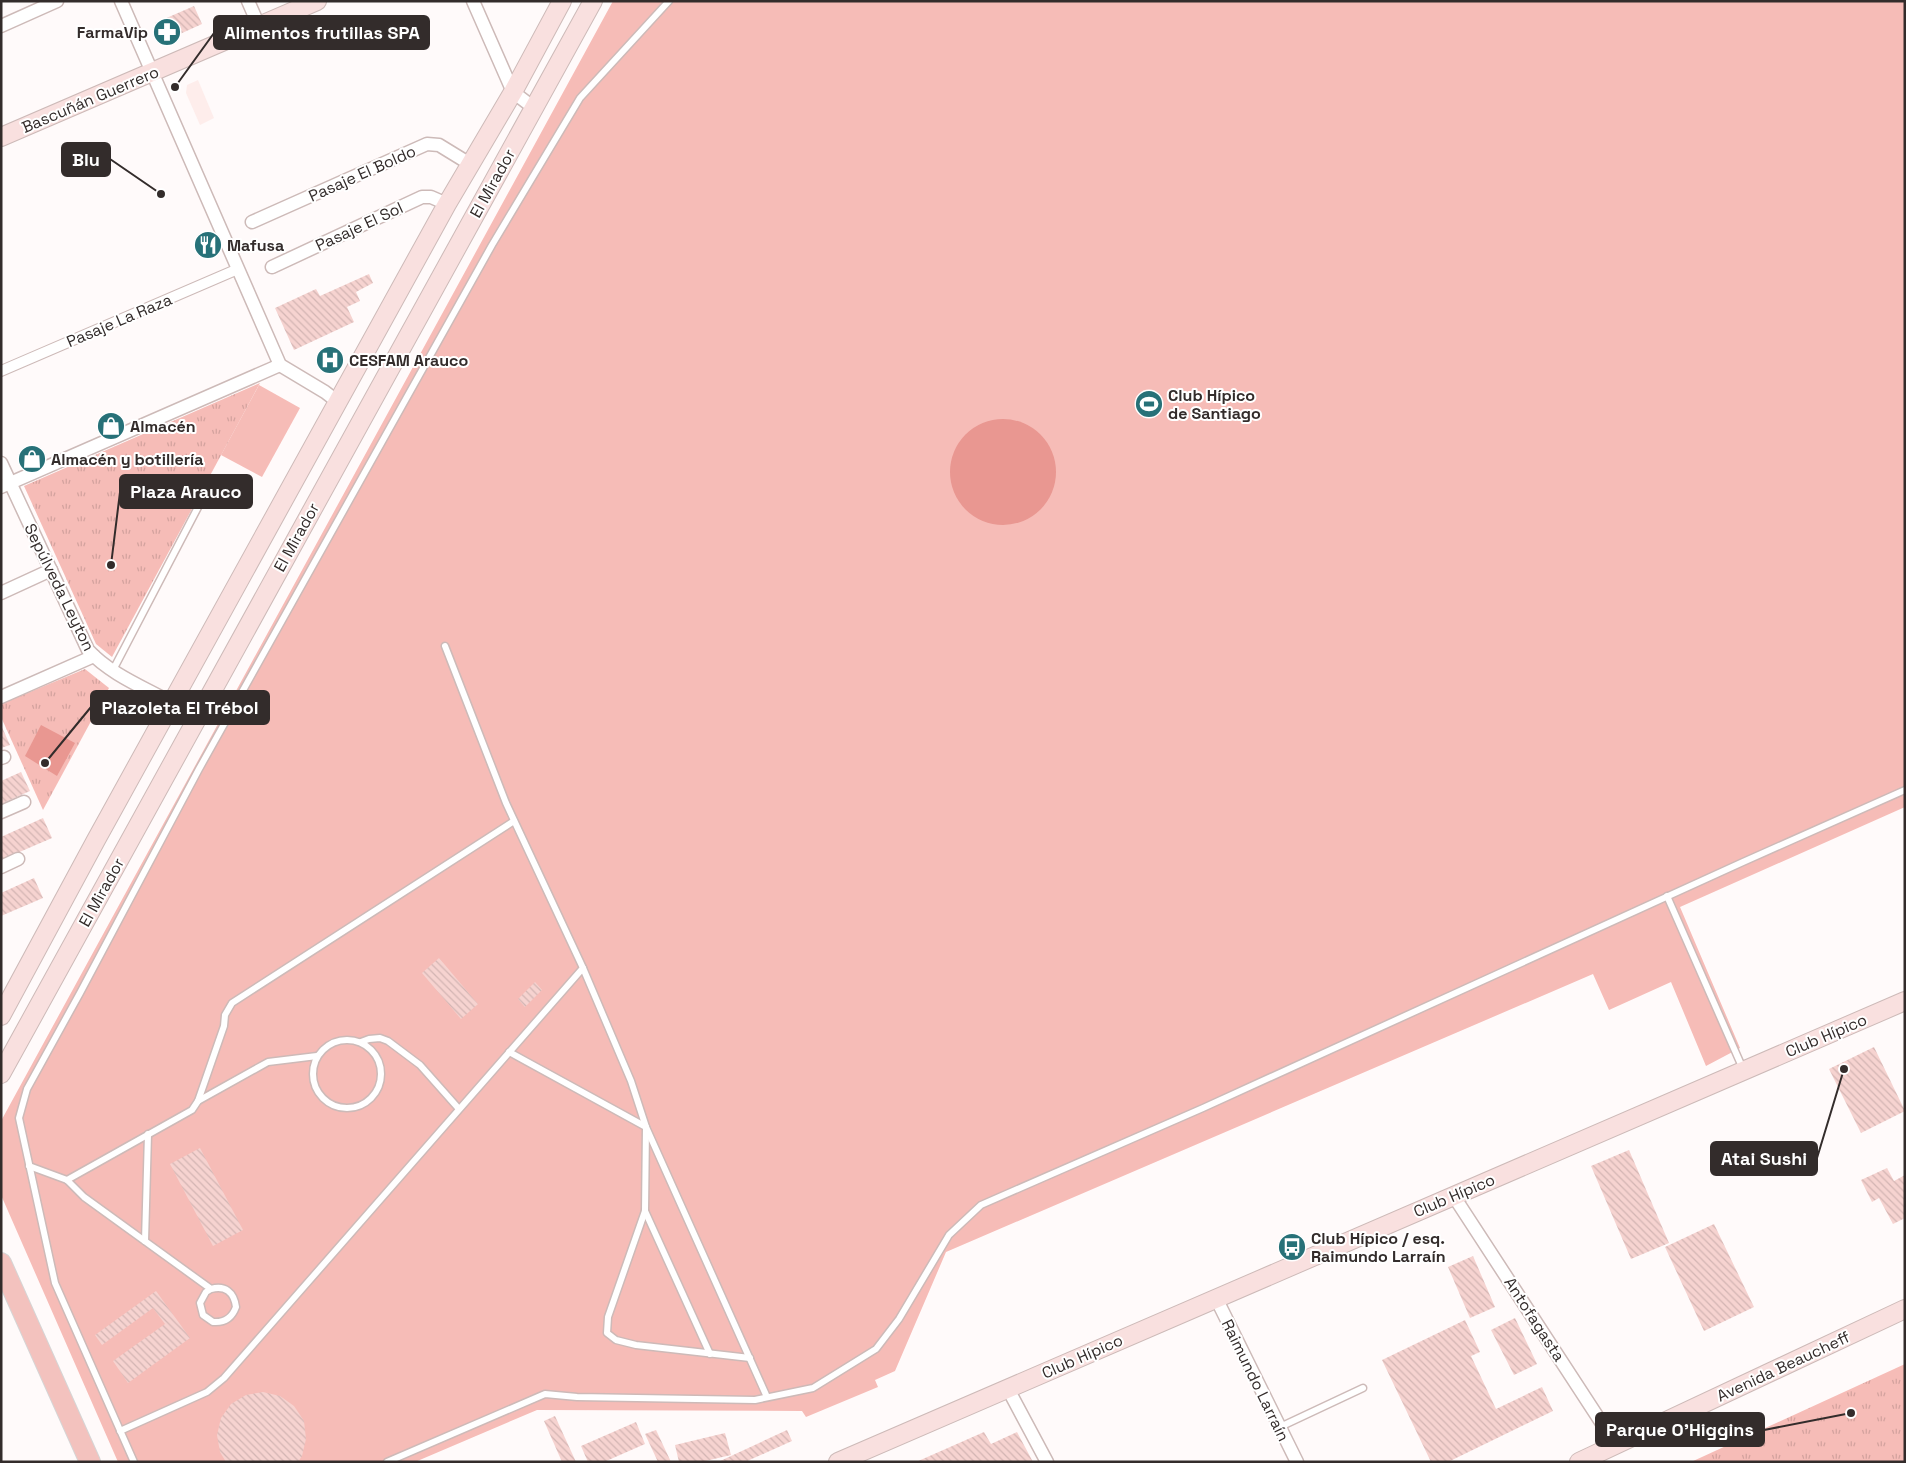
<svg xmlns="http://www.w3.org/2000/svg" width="1906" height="1463" font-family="'Space Grotesk',sans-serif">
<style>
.built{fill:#feedeb}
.green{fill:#f6bcb7}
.park{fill:url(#park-tufts)}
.water{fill:#e99791}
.building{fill:url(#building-back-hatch)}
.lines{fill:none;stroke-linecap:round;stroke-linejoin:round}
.service-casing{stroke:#cdbab8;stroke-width:9}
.pedestrian-casing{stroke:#cdbab8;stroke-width:12}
.minor-casing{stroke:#cdbab8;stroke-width:15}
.secondary-casing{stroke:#cdbab8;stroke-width:20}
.primary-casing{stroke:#d6d5d5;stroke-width:22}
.service{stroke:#fff;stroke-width:6}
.pedestrian{stroke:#fff;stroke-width:10}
.minor{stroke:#fff;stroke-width:12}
.secondary{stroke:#f9e0df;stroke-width:18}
.primary{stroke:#f3c2be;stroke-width:20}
.labels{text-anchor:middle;stroke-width:4;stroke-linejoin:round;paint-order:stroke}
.poi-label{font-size:16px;font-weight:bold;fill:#332c2b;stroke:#fff;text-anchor:start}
.street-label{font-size:16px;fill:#332c2b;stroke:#fff}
.leader{fill:none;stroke:#332c2b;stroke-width:2}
.callout-dot{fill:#332c2b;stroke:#fff;stroke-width:2}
.callout{fill:#332c2b;stroke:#332c2b;stroke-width:2}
.callout-label{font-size:18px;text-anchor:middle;font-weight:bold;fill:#fff}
</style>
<defs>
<pattern id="park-tufts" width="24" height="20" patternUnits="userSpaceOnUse" patternTransform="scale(1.25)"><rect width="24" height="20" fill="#f6bcb7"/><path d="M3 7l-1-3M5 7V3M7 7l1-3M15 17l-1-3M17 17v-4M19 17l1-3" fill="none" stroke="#d3a29e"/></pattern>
<pattern id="building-back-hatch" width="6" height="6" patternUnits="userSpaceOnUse" patternTransform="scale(1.25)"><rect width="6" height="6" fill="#f6d3d0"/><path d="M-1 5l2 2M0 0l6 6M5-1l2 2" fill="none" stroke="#d3b5b3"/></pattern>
</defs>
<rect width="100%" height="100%" fill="#fffafa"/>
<path class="built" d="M 198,80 L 214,118 L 200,125 L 186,93 L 187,85 Z"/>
<g class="green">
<path d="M 613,1 L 1905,1 L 1905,807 L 1680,907 L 1740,1048 L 1706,1066 L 1671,982 L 1609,1010 L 1593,974 L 946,1252 L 895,1371 L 875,1380 L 878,1387 L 806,1417 L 802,1411 L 537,1410 L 415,1462 L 118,1462 L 1,1195 L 1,1121 Z"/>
<path d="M 259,385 L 300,408 L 262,477 L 221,455 Z"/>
</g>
<g class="park">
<path d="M 260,383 L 112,657 L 96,644 L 24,486 Z"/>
<path d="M 85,669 L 109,688 L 43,810 L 1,717 L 1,704 Z"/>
<path d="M 1905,1364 L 1905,1462 L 1691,1462 Z"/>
</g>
<g class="water">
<circle cx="1003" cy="472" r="53"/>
<path d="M 41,725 L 75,743 L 57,776 L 25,756 Z"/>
</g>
<g class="building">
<path d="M 194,6 L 202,24 L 169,39 L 164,38 L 160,35 L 155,23 Z"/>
<path d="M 369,274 L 373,283 L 356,292 L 360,301 L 347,307 L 354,322 L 294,350 L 275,308 L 316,289 L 320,296 Z"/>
<path d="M 1,725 L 10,745 L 1,748 Z"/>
<path d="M 21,772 L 30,791 L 1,804 L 1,781 Z"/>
<path d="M 43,818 L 52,838 L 1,860 L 1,837 Z"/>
<path d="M 34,878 L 43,898 L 1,916 L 1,893 Z"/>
<path d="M 439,958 L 478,1004 L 461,1019 L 422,973 Z"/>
<path d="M 535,982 L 542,990 L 525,1007 L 518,999 Z"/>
<path d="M 1874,1047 L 1905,1111 L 1861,1133 L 1829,1069 Z"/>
<path d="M 200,1148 L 243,1230 L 213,1246 L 170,1164 Z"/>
<path d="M 1629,1150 L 1669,1243 L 1631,1259 L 1591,1166 Z"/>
<path d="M 1887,1168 L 1894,1181 L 1905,1175 L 1905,1218 L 1893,1224 L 1879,1198 L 1872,1202 L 1861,1180 Z"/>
<path d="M 1714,1224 L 1754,1307 L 1704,1331 L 1665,1247 Z"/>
<path d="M 1473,1256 L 1495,1307 L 1470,1318 L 1448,1267 Z"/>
<path d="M 156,1291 L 190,1338 L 128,1383 L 113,1361 L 165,1324 L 153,1308 L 102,1345 L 95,1335 Z"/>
<path d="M 1515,1318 L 1537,1364 L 1514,1375 L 1491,1330 Z"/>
<path d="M 1465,1320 L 1480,1352 L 1471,1356 L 1496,1409 L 1542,1387 L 1553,1411 L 1448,1462 L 1431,1462 L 1382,1360 Z"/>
<path d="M 263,1392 L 280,1396 L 294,1406 L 304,1421 L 306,1439 L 302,1456 L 298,1462 L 226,1462 L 220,1452 L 217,1435 L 221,1418 L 231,1404 L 246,1395 Z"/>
<path d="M 555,1416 L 576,1462 L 562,1462 L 544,1421 Z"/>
<path d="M 636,1422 L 645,1444 L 604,1462 L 588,1462 L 581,1446 Z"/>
<path d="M 656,1430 L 671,1462 L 658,1462 L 645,1434 Z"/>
<path d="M 787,1430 L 792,1441 L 745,1462 L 718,1462 Z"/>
<path d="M 984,1432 L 991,1444 L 1017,1432 L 1033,1462 L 916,1462 Z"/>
<path d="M 725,1433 L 731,1455 L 701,1462 L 679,1462 L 675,1445 Z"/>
</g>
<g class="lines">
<defs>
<g id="service">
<path d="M 113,670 L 207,490"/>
<path d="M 1667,896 L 1743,1069"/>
<path d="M 583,968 L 631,1081 L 646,1127 L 767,1397"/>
<circle cx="347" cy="1074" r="34"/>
<path d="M 361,1042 L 369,1039 L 380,1038 L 388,1041 L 420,1065 L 459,1109"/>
<path d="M 509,1052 L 646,1127 L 645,1211 L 608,1317 L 607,1333 L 616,1340 L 636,1345 L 750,1358"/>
<path d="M 198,1101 L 268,1062 L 317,1056"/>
<path d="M 29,1166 L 67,1180 L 84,1197 L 211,1289 C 225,1285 234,1292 236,1307 C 232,1318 225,1323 213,1322 L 203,1315 L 200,1303 L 206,1292 L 211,1289"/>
<path d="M 67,1180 L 192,1110 L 198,1101 L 224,1026 L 225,1015 L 232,1003 L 514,821"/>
<path d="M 645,1211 L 710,1354"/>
<path d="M 145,1241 L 148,1134"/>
<path d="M 1280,1427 L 1363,1388"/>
<path d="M 120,1431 L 207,1392 L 224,1378 L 583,968 L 506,803 L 445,646"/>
<path d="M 134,1462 L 55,1283 L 19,1118 L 27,1089 L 80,993 L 199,769 L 492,245 L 580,98 L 669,1"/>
<path d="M 387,1462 L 545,1394 L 577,1397 L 755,1400 L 813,1388 L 876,1349 L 899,1319 L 949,1235 L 981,1205 L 1203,1108 L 1743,862 L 1905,790"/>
</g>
<path id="pedestrian" d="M 1,371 L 238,269"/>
<g id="minor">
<path d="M 121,1 L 280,365 L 325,392 L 338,402"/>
<path d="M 248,1 L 259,26"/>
<path d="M 473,1 L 513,92 L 534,108"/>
<path d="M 1,26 L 57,1"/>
<path d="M 252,222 L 427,144 L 439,145 L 470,164"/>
<path d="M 272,267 L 422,197 L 431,197 L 447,204"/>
<path d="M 1,463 L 88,650 C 110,674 143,687 172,703"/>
<path d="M 1,487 L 280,365"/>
<path d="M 1,593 L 51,570"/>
<path d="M 1,697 L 94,656"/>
<path d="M 1,758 L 4,757"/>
<path d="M 1,812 L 24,802"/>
<path d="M 1,867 L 18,859"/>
<path d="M 1453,1195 L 1616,1445"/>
<path d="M 1216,1298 L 1297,1462"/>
<path d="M 1008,1389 L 1047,1462"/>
</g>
<g id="secondary">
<path d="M 1,137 L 317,1"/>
<path d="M 1,1016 L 96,840 L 447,204 L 513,92 L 562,1"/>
<path d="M 1,1074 L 593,1"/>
<path d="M 838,1462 L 1905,1001"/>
<path d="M 1579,1462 L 1905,1309"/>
</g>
<path id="primary" d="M 1,1263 L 90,1462"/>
</defs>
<use href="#service" class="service-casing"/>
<use href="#pedestrian" class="pedestrian-casing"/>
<use href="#minor" class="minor-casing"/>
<use href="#secondary" class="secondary-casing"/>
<use href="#primary" class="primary-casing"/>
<use href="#service" class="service"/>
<use href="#pedestrian" class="pedestrian"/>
<use href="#minor" class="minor"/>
<use href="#secondary" class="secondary"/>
<use href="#primary" class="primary"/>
</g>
<defs>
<symbol id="pharmacy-disc" viewBox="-11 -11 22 22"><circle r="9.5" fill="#277178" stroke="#fff"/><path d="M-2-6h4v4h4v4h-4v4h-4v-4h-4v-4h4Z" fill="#fff"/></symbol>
<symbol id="restaurant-disc" viewBox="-11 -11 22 22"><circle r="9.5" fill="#277178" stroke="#fff"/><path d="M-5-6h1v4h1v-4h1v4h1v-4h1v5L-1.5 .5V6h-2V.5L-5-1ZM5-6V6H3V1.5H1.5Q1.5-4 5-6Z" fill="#fff"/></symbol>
<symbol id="hospital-disc" viewBox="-11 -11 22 22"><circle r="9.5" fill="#277178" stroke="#fff"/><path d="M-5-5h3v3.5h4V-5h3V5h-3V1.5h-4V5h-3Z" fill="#fff"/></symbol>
<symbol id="stadium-disc" viewBox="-11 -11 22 22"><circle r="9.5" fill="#277178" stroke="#fff"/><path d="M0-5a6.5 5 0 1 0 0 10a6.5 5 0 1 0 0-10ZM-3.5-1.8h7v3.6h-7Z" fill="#fff"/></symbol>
<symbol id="shop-disc" viewBox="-11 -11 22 22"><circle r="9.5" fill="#277178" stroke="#fff"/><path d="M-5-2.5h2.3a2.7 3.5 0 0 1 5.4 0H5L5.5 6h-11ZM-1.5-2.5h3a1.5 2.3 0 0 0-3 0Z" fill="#fff"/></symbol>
<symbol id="bus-disc" viewBox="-11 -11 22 22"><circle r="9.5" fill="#277178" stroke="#fff"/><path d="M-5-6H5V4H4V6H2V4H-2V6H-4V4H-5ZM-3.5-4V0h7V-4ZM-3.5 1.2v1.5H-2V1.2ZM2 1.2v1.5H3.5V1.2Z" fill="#fff"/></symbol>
</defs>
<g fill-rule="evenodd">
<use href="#pharmacy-disc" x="151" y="16" width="32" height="32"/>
<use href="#restaurant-disc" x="192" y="229" width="32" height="32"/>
<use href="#hospital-disc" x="314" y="344" width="32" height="32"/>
<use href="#stadium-disc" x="1133" y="388" width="32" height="32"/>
<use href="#shop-disc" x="95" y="410" width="32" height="32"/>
<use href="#shop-disc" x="16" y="443" width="32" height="32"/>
<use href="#bus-disc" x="1276" y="1231" width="32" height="32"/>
</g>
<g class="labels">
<g class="poi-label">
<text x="148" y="38" text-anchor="end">FarmaVip</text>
<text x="227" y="251">Mafusa</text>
<text x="349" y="366">CESFAM Arauco</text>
<text x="1168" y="401">Club Hípico<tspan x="1168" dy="18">de Santiago</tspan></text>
<text x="130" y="432">Almacén</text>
<text x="51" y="465">Almacén y botillería</text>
<text x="1311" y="1244">Club Hípico / esq.<tspan x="1311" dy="18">Raimundo Larraín</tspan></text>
</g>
<g class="street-label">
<text transform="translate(90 99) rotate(-23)" y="6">Bascuñán Guerrero</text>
<text transform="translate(362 173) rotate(-24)" y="6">Pasaje El Boldo</text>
<text transform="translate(492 183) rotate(-61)" y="6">El Mirador</text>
<text transform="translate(359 226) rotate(-25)" y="6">Pasaje El Sol</text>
<text transform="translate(119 320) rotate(-23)" y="6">Pasaje La Raza</text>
<text transform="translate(296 537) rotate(-61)" y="6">El Mirador</text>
<text transform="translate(60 587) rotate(64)" y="6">Sepúlveda Leyton</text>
<text transform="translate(101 892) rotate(-61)" y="6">El Mirador</text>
<text transform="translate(1826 1035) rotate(-23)" y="6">Club Hípico</text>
<text transform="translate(1454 1195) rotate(-23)" y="6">Club Hípico</text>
<text transform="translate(1535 1319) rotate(57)" y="6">Antofagasta</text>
<text transform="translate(1082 1356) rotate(-24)" y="6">Club Hípico</text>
<text transform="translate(1783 1366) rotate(-25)" y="6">Avenida Beaucheff</text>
<text transform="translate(1256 1380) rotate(64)" y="6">Raimundo Larraín</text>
</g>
</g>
<path class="leader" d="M175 87L214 33M161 194L110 159M111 565L120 492M45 763L91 707M1844 1069L1817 1158M1851 1413L1764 1430"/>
<g class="callout-dot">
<circle cx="175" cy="87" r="5"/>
<circle cx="161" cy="194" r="5"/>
<circle cx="111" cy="565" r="5"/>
<circle cx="45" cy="763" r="5"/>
<circle cx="1844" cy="1069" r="5"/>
<circle cx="1851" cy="1413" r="5"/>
</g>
<g class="callout">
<rect x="214" y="16" width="215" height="33" rx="5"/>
<rect x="62" y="143" width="48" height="33" rx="5"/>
<rect x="120" y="475" width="132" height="33" rx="5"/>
<rect x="91" y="691" width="178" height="33" rx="5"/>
<rect x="1711" y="1142" width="106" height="33" rx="5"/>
<rect x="1596" y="1413" width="168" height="33" rx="5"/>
</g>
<g class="callout-label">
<text x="322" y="39">Alimentos frutillas SPA</text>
<text x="86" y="166">Blu</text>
<text x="186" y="498">Plaza Arauco</text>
<text x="180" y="714">Plazoleta El Trébol</text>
<text x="1764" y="1165">Atai Sushi</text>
<text x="1680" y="1436">Parque O'Higgins</text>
</g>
<rect width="1906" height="1463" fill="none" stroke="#332c2b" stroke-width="5"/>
</svg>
